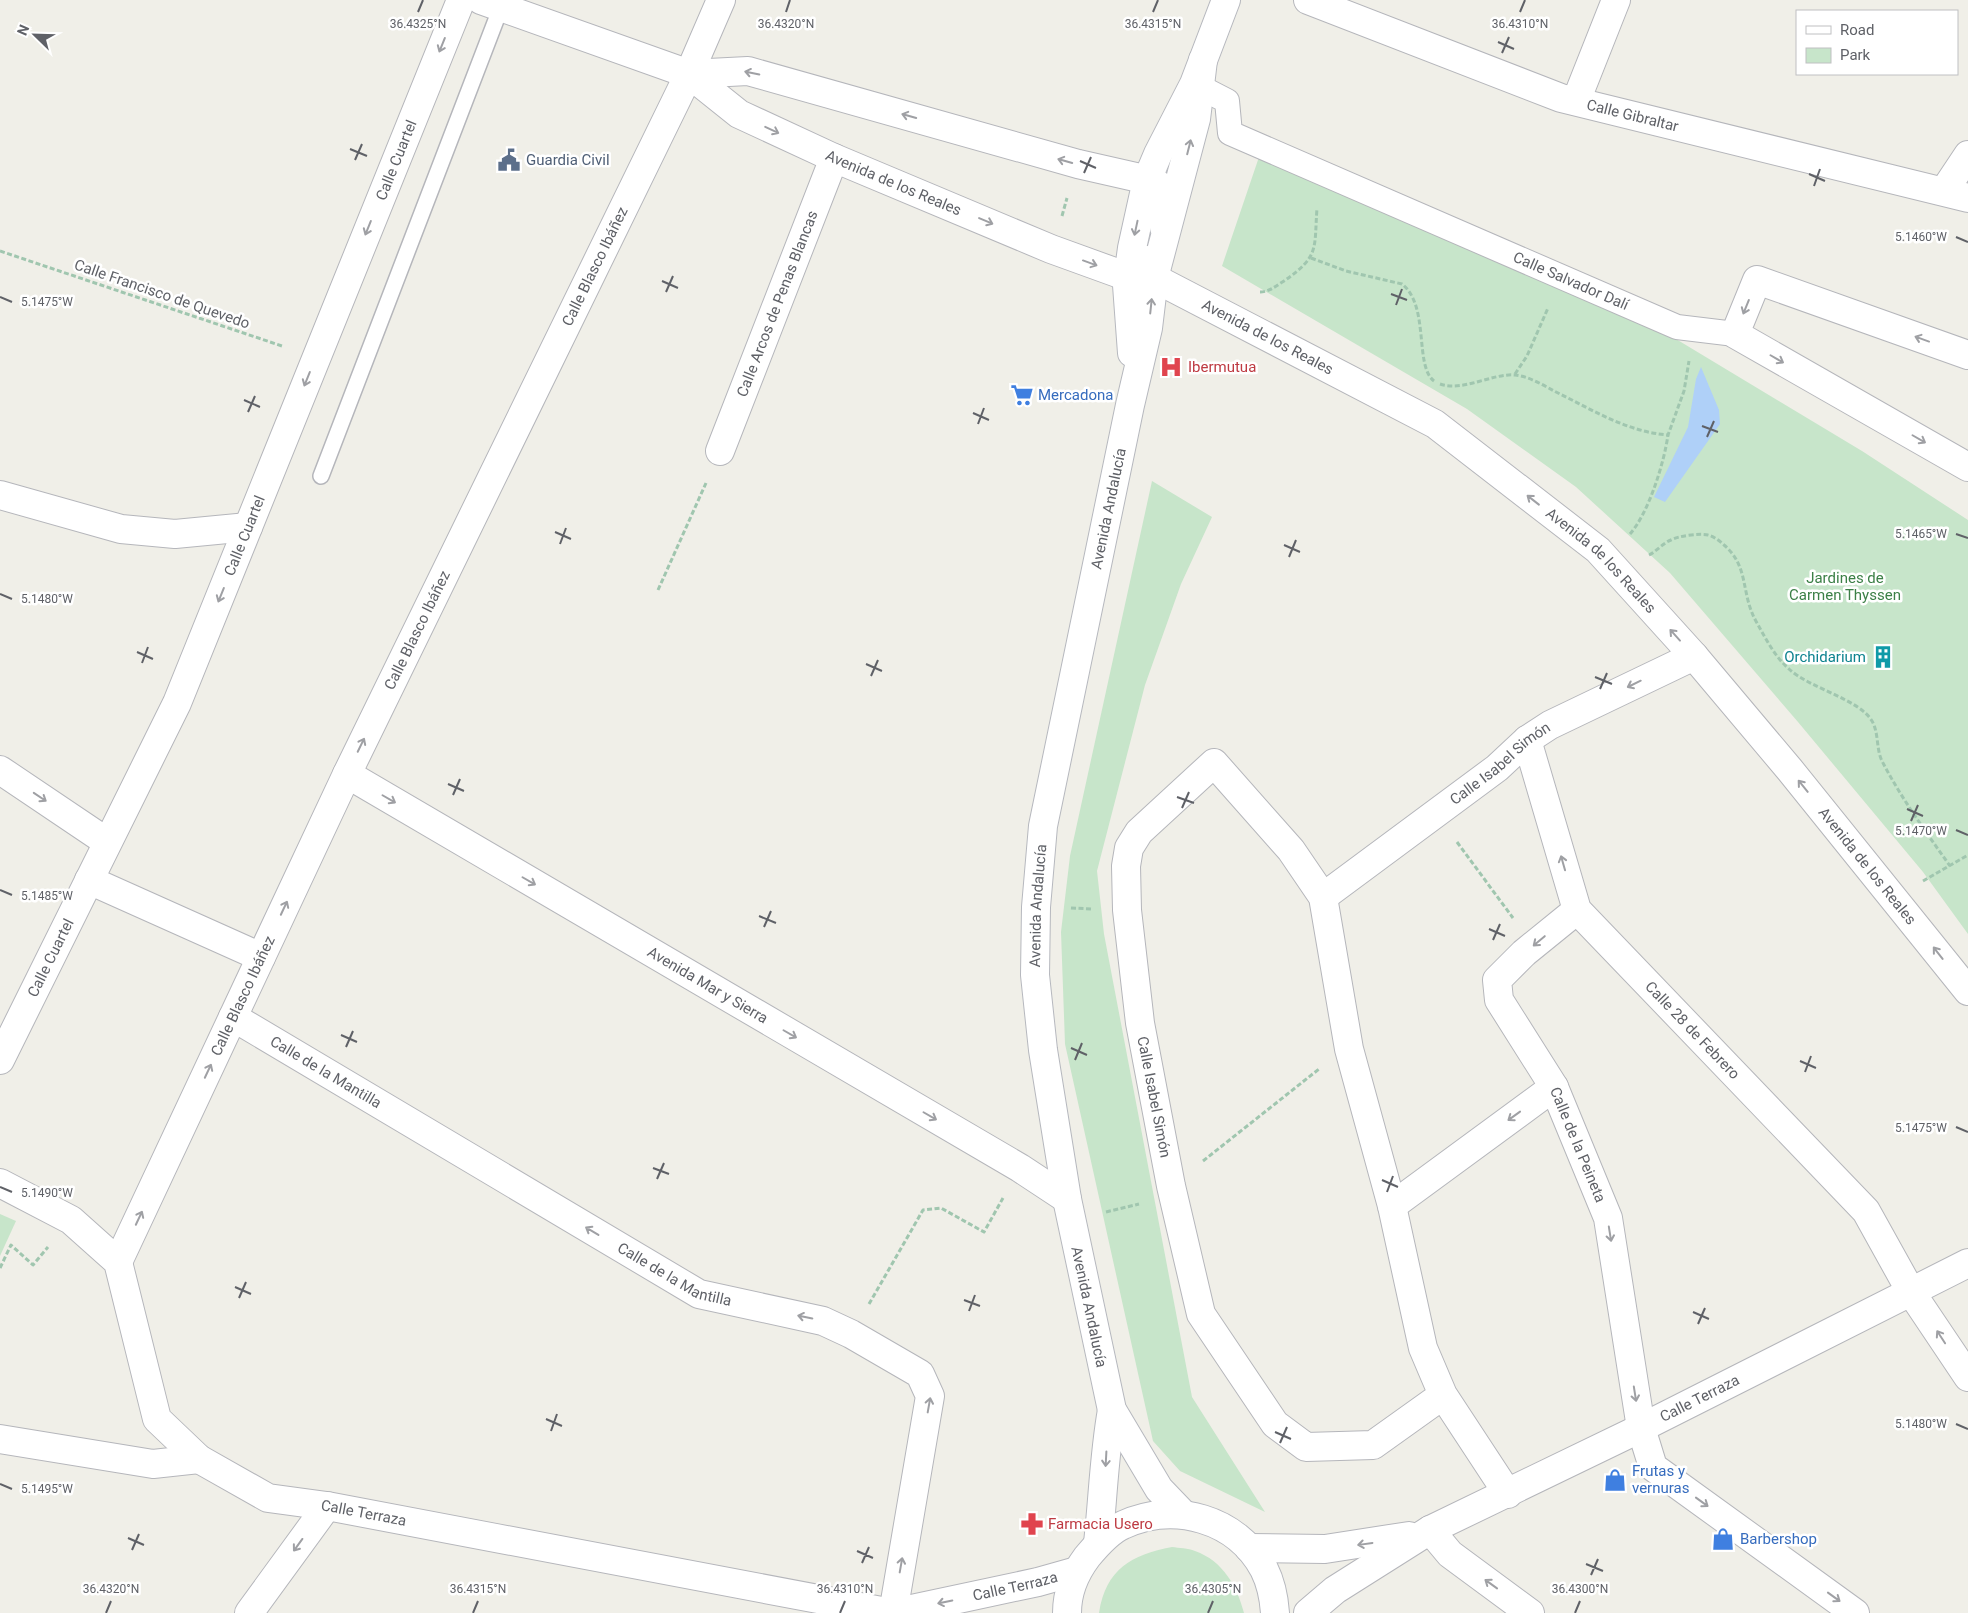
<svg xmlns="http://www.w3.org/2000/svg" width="1968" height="1613" font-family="Roboto,sans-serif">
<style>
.green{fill:#c7e5ca}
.water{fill:#afd0f8}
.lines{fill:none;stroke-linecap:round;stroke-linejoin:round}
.service-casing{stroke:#b5b6bb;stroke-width:18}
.pedestrian-casing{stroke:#b5b6bb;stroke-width:26}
.minor-casing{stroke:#b5b6bb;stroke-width:30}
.tertiary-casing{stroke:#b5b6bb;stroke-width:30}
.secondary-casing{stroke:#b6b8be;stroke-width:30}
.path{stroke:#a0c6af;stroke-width:3;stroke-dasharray:5 2.5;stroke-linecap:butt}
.service{stroke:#fff;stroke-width:15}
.pedestrian{stroke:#fff;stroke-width:24}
.minor{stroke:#fff;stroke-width:28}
.tertiary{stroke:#fff;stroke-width:28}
.secondary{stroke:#fff;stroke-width:28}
.oneway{stroke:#9fa0a4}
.ticks{fill:none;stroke:#5f6167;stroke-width:2}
.labels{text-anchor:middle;stroke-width:5;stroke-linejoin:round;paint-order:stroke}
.street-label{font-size:15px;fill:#5f6167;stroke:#fff}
.service-label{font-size:15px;fill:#4e5e75;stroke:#fff;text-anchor:start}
.health-label{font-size:15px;fill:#be3a42;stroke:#fff;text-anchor:start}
.shop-label{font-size:15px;fill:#366cbe;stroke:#fff;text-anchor:start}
.park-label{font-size:15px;fill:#3c8047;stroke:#fff}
.culture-label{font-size:15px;fill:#0d838f;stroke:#fff;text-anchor:end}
.ticks-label{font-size:12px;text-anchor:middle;fill:#5f6167;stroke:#fff;stroke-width:5;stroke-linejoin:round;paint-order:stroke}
</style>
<rect width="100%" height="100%" fill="#f0efe8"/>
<g class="green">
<path d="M 1259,157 L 1661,330 L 1862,451 L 1968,520 L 1968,934 L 1923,872 L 1798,722 L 1670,573 L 1576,487 L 1467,409 L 1222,266 Z"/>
<path d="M 1152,481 L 1212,517 L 1181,584 L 1145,685 L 1097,871 L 1104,934 L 1192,1397 L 1265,1512 L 1180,1471 L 1153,1441 L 1065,1044 L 1061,932 L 1070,856 Z"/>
<path d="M 0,1214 L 16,1221 L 0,1256 Z"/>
<path d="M 1172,1547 C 1179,1548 1188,1548 1195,1551 C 1223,1561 1237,1586 1244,1613 L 1099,1613 C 1106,1569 1131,1555 1172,1547 Z"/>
</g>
<path class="water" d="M 1701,367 L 1719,410 L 1720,424 L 1665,502 L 1654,497 L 1688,427 L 1696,379 Z"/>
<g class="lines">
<defs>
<path id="service" d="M 321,476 L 501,7"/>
<g id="pedestrian">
<path id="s1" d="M 1194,84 L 1227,101 L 1230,133 L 1677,327 L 1735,334"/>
</g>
<g id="minor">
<path id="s2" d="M 1308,0 L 1561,98 L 1968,198"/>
<path d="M 1576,101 L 1616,0"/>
<path d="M 1944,191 L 1968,155"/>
<path id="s3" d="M 1154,278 L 1435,424 L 1598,550 L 1694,656 L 1790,770 L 1968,991"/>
<path d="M 1968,355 L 1757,280 L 1735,334 L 1968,467"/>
<path id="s4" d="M 720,451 L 834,158"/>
<path d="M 0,495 L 121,529 L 175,534 L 248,527"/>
<path id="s5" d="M 1527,740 L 1577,910 L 1866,1211 L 1911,1292 L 1968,1377"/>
<path d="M 0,770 L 107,842"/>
<path id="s6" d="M 347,774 L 1020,1168 L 1067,1199"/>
<path d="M 89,880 L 261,957"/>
<path id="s7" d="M 1323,897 L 1497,768 L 1527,740 L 1550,725 L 1694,656"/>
<path id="s8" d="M 1577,910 L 1524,953 L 1497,980 L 1499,1000 L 1554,1087 L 1608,1218 L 1641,1428 L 1653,1467 L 1855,1613"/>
<path id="s9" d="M 233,1017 L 699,1294 L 823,1321 L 851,1334 L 920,1374 L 930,1396 L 893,1613"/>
<path id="s10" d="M 0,1060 L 177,703 L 461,0"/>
<path d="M 1392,1206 L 1554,1087"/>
<path id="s11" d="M 118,1262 L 347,774 L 689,74 L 721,0"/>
<path d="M 1443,1395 L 1373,1445 L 1306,1447 L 1275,1424 L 1201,1314 L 1171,1186 L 1140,1023 L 1127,910 L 1126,866 L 1129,848 L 1139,832 L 1214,763 L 1291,850 L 1323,897 L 1349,1049 L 1392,1206 L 1423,1348 L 1443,1395 L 1508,1494"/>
<path d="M 1430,1530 L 1450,1554 L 1530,1613"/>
<path d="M 1249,1548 L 1325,1549 L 1409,1536"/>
<path d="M 249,1613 L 327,1506"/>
<path id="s12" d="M 1308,1613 L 1335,1590 L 1430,1530 L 1641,1428 L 1968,1263"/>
</g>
<g id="tertiary">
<path id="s13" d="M 481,0 L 689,74 L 739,114 L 834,158 L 1051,249 L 1120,274 C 1133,276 1139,270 1147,260"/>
<path d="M 689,74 L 748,71 L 1078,164 L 1153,181 C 1170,190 1166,211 1164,227"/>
<path id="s14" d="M 0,1183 L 71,1220 L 118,1262 L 157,1419 L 199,1459 L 268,1498 L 327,1506 L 892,1613"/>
<path d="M 0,1439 L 153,1464 L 199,1459"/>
<path id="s15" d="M 893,1613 L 1038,1582 L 1077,1571"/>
</g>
<g id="secondary">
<path d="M 1132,353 L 1127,285 L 1132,248 L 1147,180 L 1158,154 L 1194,84 L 1226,0"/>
<path id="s16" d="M 1183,1514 L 1159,1489 L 1112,1410 L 1067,1199 L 1043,1050 L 1035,975 L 1036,907 L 1043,826 L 1130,405 L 1148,328 L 1154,278 L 1196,119 L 1203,60"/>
<path d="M 1098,1543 C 1103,1499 1104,1454 1112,1410"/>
<path d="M 1067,1613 C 1067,1593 1075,1573 1087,1557 C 1097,1545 1109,1531 1123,1525 C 1175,1501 1237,1519 1264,1569 C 1271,1583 1274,1598 1275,1613"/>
</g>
</defs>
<use href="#service" class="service-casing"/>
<use href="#pedestrian" class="pedestrian-casing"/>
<use href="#minor" class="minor-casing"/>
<use href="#tertiary" class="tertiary-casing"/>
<use href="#secondary" class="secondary-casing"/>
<g class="path">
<path d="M 1062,216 L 1067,198"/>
<path d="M 0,251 L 282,346"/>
<path d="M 1311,258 L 1346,271 L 1402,284 C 1430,306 1414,366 1434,381"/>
<path d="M 1260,292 C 1269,292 1276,286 1284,281 C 1320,256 1314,249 1317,208"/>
<path d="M 1515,374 L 1527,356 L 1548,308"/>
<path d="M 1440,384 C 1463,392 1493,373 1515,375 C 1528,376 1543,385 1554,391 C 1591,409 1627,432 1668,435 L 1684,391 L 1689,361"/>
<path d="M 1630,534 C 1649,512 1664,463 1668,435"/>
<path d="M 1649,555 C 1657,551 1663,543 1671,540 C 1677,536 1701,533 1708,535 C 1713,536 1720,541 1724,545 C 1750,567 1740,594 1757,623 C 1766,639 1775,657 1789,669 C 1809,688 1859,699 1872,721 C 1879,733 1876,749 1882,761 C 1901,798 1926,832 1950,866"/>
<path d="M 658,590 L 706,483"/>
<path d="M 1457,842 L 1513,918"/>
<path d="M 1923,881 L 1968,855"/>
<path d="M 1071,908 L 1092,909"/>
<path d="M 1203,1161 L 1319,1069"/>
<path d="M 1106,1212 L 1139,1204"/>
<path d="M 0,1268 L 11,1245 L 33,1265 L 48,1247"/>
<path d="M 869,1304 L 923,1210 L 941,1208 L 984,1232 L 1003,1198"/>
</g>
<use href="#service" class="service"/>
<use href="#pedestrian" class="pedestrian"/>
<use href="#minor" class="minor"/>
<use href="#tertiary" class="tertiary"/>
<use href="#secondary" class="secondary"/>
</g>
<defs><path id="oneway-shaft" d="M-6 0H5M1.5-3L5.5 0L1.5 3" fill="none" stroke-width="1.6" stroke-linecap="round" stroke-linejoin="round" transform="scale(1.25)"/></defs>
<g class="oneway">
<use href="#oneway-shaft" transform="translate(442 45) rotate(112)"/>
<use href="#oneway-shaft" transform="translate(752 73) rotate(-168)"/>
<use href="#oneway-shaft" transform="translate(909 116) rotate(-164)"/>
<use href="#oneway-shaft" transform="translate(772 130) rotate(25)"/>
<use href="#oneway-shaft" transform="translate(1189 147) rotate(-76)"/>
<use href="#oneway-shaft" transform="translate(1065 161) rotate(-164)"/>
<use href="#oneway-shaft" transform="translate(986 221) rotate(23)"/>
<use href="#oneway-shaft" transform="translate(368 228) rotate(112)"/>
<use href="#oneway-shaft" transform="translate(1136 228) rotate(102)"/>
<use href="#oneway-shaft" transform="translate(1090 263) rotate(20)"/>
<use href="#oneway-shaft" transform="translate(1151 306) rotate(-84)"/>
<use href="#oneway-shaft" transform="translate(1746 307) rotate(112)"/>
<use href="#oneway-shaft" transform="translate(1922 339) rotate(-160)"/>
<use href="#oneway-shaft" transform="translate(1777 359) rotate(30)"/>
<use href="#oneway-shaft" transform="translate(307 379) rotate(112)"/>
<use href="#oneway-shaft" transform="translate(1919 439) rotate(30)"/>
<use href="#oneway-shaft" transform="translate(1533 500) rotate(-142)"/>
<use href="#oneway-shaft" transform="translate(221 595) rotate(112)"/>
<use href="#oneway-shaft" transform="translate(1675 635) rotate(-132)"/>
<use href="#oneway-shaft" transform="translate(1634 684) rotate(154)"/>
<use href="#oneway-shaft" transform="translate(361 745) rotate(-64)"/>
<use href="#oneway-shaft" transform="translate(1803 786) rotate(-129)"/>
<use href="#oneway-shaft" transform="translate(40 797) rotate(34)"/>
<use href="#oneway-shaft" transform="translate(389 799) rotate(30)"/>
<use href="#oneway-shaft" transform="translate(1563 863) rotate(-106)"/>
<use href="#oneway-shaft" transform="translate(529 881) rotate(30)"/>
<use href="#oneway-shaft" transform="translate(284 908) rotate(-65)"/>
<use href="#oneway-shaft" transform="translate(1539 941) rotate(140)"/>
<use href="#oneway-shaft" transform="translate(1938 953) rotate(-128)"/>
<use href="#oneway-shaft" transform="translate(790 1034) rotate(30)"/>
<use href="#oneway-shaft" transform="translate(208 1071) rotate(-65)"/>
<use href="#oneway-shaft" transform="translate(930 1116) rotate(30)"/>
<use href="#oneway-shaft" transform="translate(1514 1116) rotate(144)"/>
<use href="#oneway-shaft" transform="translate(139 1218) rotate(-65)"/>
<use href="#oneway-shaft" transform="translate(592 1231) rotate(-149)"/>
<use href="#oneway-shaft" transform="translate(1610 1234) rotate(81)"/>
<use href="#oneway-shaft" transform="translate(805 1317) rotate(-168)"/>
<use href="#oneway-shaft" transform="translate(1941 1337) rotate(-123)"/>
<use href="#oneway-shaft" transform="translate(1635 1394) rotate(81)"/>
<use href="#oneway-shaft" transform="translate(929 1405) rotate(-80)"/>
<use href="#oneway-shaft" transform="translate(1106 1459) rotate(93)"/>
<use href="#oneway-shaft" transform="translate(1702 1502) rotate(36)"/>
<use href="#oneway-shaft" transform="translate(1365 1544) rotate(172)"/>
<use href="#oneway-shaft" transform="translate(298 1545) rotate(126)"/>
<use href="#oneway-shaft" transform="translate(901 1565) rotate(-80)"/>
<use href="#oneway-shaft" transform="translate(1491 1584) rotate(-144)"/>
<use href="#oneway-shaft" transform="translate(1834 1597) rotate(36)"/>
<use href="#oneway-shaft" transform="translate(945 1602) rotate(168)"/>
</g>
<path class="ticks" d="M 418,12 L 423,0M 786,12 L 790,0M 1153,12 L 1158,0M 1520,12 L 1525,0M 1498,42 L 1514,49M 1502,53 L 1509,37M 350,149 L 367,156M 355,160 L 362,144M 1080,161 L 1096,168M 1084,173 L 1091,157M 1809,174 L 1825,181M 1814,186 L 1820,169M 1956,237 L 1968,242M 662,281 L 678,288M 666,292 L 673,276M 1391,294 L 1407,300M 0,297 L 12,302M 1396,305 L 1402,289M 244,400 L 260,407M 248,412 L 255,396M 973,413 L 989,420M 978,424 L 984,408M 1702,426 L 1718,432M 1707,437 L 1714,421M 555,532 L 571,539M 1956,534 L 1968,538M 560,544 L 566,528M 1284,545 L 1300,552M 1289,557 L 1296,540M 0,594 L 12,599M 137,652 L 153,659M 142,663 L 148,647M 866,664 L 882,671M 871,676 L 878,660M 1595,677 L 1612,684M 1600,689 L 1607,673M 448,784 L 464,791M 453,795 L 460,779M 1177,797 L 1194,803M 1182,808 L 1189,792M 1907,809 L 1923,816M 1911,821 L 1918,805M 1956,830 L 1968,835M 0,890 L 12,895M 759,916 L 776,923M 764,927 L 771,911M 1489,929 L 1505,936M 1493,940 L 1500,924M 341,1035 L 357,1042M 346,1047 L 353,1031M 1071,1048 L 1087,1055M 1075,1060 L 1082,1043M 1800,1061 L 1816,1068M 1805,1072 L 1811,1056M 1956,1127 L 1968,1132M 653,1168 L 669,1174M 657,1179 L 664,1163M 1382,1180 L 1398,1187M 0,1187 L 12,1192M 1387,1192 L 1393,1176M 235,1287 L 251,1294M 239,1298 L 246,1282M 964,1300 L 980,1306M 969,1311 L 975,1295M 1693,1312 L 1709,1319M 1698,1324 L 1705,1308M 546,1419 L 562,1426M 1956,1424 L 1968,1429M 551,1431 L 557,1414M 1275,1432 L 1291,1439M 1280,1443 L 1287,1427M 0,1484 L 12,1489M 128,1538 L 144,1545M 132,1550 L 139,1534M 857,1551 L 873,1558M 862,1563 L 869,1547M 1586,1564 L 1603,1571M 1591,1575 L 1598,1559M 106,1613 L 111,1601M 473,1613 L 478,1601M 840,1613 L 845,1601M 1208,1613 L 1213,1601M 1575,1613 L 1580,1601"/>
<defs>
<symbol id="civic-bare" viewBox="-9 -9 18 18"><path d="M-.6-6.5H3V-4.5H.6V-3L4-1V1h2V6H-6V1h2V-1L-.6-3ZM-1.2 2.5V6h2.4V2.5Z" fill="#5c6f8a" stroke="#fff" stroke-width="2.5" paint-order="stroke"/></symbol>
<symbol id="hospital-bare" viewBox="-9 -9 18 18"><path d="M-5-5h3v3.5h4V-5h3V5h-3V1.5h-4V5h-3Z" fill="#e0444e" stroke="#fff" stroke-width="2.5" paint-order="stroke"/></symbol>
<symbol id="supermarket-bare" viewBox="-9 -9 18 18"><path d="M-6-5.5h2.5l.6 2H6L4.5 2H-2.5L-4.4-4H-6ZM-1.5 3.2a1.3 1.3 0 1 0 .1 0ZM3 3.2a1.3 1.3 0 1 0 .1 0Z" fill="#3f7fe0" stroke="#fff" stroke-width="2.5" paint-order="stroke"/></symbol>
<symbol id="building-bare" viewBox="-9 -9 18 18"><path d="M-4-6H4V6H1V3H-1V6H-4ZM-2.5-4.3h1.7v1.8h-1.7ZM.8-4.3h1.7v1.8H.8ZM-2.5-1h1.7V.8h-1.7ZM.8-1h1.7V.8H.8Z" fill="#0f9aa8" stroke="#fff" stroke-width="2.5" paint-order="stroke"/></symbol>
<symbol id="shop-bare" viewBox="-9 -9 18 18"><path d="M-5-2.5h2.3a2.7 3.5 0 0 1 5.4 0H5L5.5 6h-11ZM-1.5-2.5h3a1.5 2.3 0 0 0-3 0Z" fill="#3f7fe0" stroke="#fff" stroke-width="2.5" paint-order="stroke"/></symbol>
<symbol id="pharmacy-bare" viewBox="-9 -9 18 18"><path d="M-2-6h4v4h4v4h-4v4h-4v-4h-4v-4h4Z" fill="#e0444e" stroke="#fff" stroke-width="2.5" paint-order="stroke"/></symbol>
</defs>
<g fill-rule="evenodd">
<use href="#civic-bare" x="493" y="144" width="32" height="32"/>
<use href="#hospital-bare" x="1155" y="351" width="32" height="32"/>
<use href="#supermarket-bare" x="1006" y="379" width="32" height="32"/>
<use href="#building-bare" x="1867" y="641" width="32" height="32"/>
<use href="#shop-bare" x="1599" y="1464" width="32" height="32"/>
<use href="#pharmacy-bare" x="1016" y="1508" width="32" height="32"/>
<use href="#shop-bare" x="1707" y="1523" width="32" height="32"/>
</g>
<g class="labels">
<g class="street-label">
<text dy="5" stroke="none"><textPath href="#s2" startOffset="345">Calle Gibraltar</textPath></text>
<text dy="5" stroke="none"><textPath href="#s10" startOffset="984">Calle Cuartel</textPath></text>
<text dy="5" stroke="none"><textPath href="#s13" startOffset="454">Avenida de los Reales</textPath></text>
<text dy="5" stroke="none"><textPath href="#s11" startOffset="1104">Calle Blasco Ibáñez</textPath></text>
<text dy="5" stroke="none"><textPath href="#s1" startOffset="441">Calle Salvador Dalí</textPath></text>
<text transform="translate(162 294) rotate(19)" y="5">Calle Francisco de Quevedo</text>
<text dy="5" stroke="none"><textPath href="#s4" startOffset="158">Calle Arcos de Penas Blancas</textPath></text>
<text dy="5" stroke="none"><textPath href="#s3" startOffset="128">Avenida de los Reales</textPath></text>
<text dy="5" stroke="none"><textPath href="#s16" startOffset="1042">Avenida Andalucía</textPath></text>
<text dy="5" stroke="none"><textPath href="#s10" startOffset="579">Calle Cuartel</textPath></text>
<text dy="5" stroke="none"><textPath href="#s3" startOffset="532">Avenida de los Reales</textPath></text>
<text dy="5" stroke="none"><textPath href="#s11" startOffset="699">Calle Blasco Ibáñez</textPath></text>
<text dy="5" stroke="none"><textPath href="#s7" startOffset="222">Calle Isabel Simón</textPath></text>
<text dy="5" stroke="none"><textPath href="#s3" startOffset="938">Avenida de los Reales</textPath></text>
<text dy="5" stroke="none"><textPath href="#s16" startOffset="638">Avenida Andalucía</textPath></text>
<text dy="5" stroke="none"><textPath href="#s10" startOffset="114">Calle Cuartel</textPath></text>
<text dy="5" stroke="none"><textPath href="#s6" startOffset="418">Avenida Mar y Sierra</textPath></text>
<text dy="5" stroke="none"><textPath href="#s11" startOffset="294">Calle Blasco Ibáñez</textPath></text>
<text dy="5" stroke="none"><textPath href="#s5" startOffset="344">Calle 28 de Febrero</textPath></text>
<text dy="5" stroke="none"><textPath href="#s9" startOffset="108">Calle de la Mantilla</textPath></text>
<text transform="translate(1154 1097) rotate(79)" y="5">Calle Isabel Simón</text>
<text dy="5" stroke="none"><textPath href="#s8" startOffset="292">Calle de la Peineta</textPath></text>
<text dy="5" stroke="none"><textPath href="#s9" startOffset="512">Calle de la Mantilla</textPath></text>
<text transform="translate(1089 1307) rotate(78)" y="5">Avenida Andalucía</text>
<text dy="5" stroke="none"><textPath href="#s12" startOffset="448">Calle Terraza</textPath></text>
<text dy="5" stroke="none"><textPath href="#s14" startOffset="539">Calle Terraza</textPath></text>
<text dy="5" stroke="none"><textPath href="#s15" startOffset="125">Calle Terraza</textPath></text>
</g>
<g class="service-label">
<text x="526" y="165">Guardia Civil</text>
</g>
<g class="health-label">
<text x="1188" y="372">Ibermutua</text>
<text x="1048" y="1529">Farmacia Usero</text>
</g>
<g class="shop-label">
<text x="1038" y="400">Mercadona</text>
<text x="1632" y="1476">Frutas y<tspan x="1632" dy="17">vernuras</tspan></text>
<text x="1740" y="1544">Barbershop</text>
</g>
<g class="park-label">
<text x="1845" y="583">Jardines de<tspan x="1845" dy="17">Carmen Thyssen</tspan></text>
</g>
<g class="culture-label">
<text x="1866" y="662">Orchidarium</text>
</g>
</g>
<g class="ticks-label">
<text x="418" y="28">36.4325°N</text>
<text x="786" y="28">36.4320°N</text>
<text x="1153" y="28">36.4315°N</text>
<text x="1520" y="28">36.4310°N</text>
<text x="1921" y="241">5.1460°W</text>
<text x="47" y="306">5.1475°W</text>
<text x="1921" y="538">5.1465°W</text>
<text x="47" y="603">5.1480°W</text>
<text x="1921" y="835">5.1470°W</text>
<text x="47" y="900">5.1485°W</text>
<text x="1921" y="1132">5.1475°W</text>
<text x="47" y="1197">5.1490°W</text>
<text x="1921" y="1428">5.1480°W</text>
<text x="47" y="1493">5.1495°W</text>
<text x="111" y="1593">36.4320°N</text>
<text x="478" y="1593">36.4315°N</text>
<text x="845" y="1593">36.4310°N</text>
<text x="1213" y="1593">36.4305°N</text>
<text x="1580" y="1593">36.4300°N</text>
</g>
<rect x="1796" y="10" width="162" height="65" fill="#ffffff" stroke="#bfc0c2"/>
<rect x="1806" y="26" width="25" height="8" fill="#ffffff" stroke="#bfc0c2"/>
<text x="1840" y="35" font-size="15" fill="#5f6167">Road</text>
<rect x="1806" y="48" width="25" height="15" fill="#c7e5ca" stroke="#bfc0c2"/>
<text x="1840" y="60" font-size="15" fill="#5f6167">Park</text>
<g transform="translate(35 35) rotate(293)" stroke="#ffffff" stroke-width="4" paint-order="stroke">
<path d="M0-4L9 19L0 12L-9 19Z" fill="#5f6167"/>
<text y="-8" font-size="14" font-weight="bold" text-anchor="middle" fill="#5f6167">N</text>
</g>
</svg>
